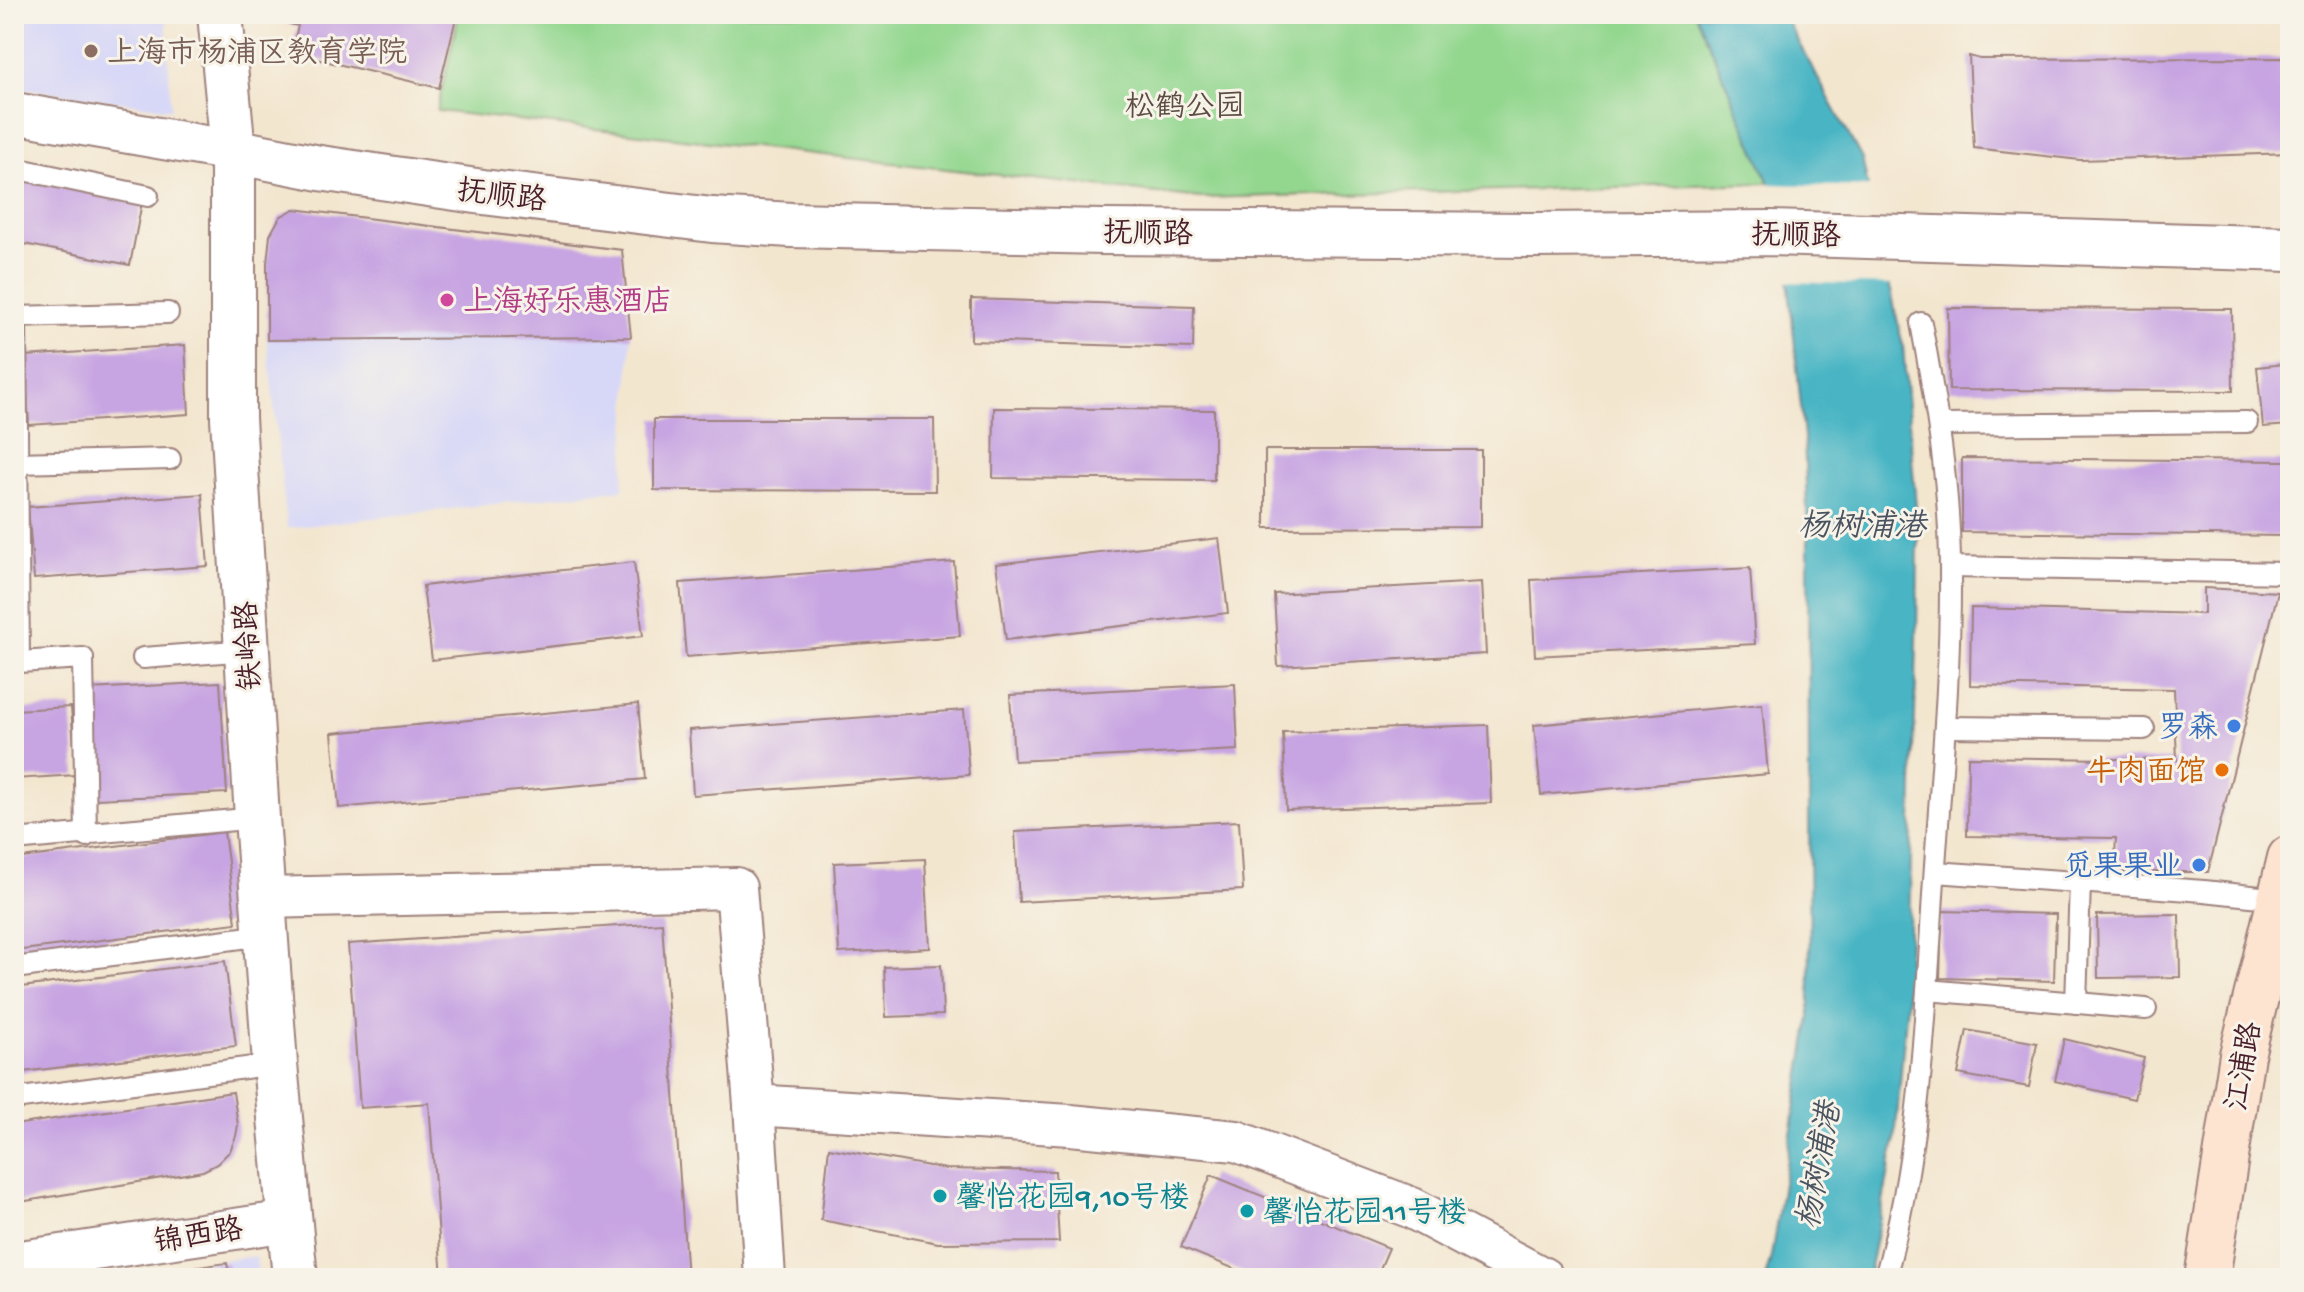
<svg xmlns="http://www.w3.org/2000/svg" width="2304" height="1292" font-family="'Gochi Hand','LXGW WenKai TC',sans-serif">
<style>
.built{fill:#d7d7f8}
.green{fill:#93d78f;stroke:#6e7b5d;stroke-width:2}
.water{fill:#49b5c4;stroke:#4a6a78;stroke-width:2}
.pier{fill:#f3e6cf}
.building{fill:#c7a4e2}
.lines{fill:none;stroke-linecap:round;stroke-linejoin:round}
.service-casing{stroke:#9e827d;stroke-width:24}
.minor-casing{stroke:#9e827d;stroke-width:44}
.tertiary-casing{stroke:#9e827d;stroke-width:48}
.secondary-casing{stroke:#9e827d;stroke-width:48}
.service{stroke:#fff;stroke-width:20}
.minor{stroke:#fff;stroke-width:40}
.tertiary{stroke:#fff;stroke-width:44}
.secondary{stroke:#fde4d1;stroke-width:44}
.education-dot{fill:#8d6e63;stroke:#f7f3e8;stroke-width:3}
.hotel-dot{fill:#d1479c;stroke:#f7f3e8;stroke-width:3}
.shop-dot{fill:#3f7fe0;stroke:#f7f3e8;stroke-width:3}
.food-dot{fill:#e8710a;stroke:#f7f3e8;stroke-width:3}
.culture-dot{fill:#0f9aa8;stroke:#f7f3e8;stroke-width:3}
.labels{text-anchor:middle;stroke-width:6;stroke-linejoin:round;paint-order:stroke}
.education-label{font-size:30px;fill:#785e54;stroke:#f7f3e8;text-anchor:start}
.park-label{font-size:30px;fill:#5c4d44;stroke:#f7f3e8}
.street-label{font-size:30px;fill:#4a1f2b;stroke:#f7f3e8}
.hotel-label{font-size:30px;fill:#b23c85;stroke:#f7f3e8;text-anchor:start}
.shop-label{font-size:30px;fill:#366cbe;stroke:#f7f3e8;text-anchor:end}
.food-label{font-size:30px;fill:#c56008;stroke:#f7f3e8;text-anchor:end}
.culture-label{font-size:30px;fill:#0d838f;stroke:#f7f3e8;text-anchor:start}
.water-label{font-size:32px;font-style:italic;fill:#4a5461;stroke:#f7f3e8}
</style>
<rect width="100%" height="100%" fill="#f7f3e8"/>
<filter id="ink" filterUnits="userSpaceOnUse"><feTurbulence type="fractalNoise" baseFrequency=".0125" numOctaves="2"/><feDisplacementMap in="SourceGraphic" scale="16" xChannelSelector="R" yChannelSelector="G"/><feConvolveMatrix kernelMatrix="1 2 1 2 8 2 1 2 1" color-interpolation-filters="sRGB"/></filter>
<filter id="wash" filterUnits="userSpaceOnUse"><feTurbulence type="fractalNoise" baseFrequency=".006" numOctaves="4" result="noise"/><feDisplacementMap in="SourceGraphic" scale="32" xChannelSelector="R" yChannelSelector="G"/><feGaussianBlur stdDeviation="1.8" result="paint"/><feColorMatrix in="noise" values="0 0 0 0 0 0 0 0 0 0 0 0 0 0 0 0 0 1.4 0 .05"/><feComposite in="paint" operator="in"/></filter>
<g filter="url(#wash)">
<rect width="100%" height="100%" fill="#f3e6cf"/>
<g class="built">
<path d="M 14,14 L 166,14 L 171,109 L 14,87 Z"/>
<path d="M 631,337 L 623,489 L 287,528 L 267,340 Z"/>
<path d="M 256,1256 L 259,1278 L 86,1278 Z"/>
</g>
<path class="green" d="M 459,14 L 1696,14 L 1769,183 L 1201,198 L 437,111 Z"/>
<path class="water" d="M 1696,14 L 1783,14 L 1862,159 L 1903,346 L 1918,532 L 1917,641 L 1907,1002 L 1895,1141 L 1868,1278 L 1765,1278 L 1771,1257 L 1810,1018 L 1808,531 L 1804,437 L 1789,288 L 1769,183 Z"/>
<path class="pier" d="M 1765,184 L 1872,187 L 1892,285 L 1784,282 Z"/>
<g id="blocks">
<g class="building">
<path d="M 271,14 L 457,14 L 439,88 L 291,53 L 298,26 L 270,19 Z"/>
<path d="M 1969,56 L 1980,59 L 2290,58 L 2290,153 L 2080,160 L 1974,148 Z"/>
<path d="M 14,177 L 142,202 L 130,265 L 14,242 Z"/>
<path d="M 294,209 L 622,250 L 631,337 L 267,340 L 267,263 L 270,235 L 280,217 Z"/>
<path d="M 971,299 L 1194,306 L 1193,348 L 971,341 Z"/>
<path d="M 1948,308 L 2232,309 L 2233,391 L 1949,390 Z"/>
<path d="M 185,345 L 189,414 L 29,425 L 25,356 Z"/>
<path d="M 2284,364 L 2290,425 L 2263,427 L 2257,367 Z"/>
<path d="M 994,408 L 1214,410 L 1214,480 L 993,478 Z"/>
<path d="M 654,419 L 934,419 L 935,491 L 654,490 Z"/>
<path d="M 1265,450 L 1481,450 L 1481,527 L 1265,528 Z"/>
<path d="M 1962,458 L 2286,461 L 2285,536 L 1962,532 Z"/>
<path d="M 202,494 L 208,566 L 34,579 L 28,507 Z"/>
<path d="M 1219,538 L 1228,613 L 1006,640 L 996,564 Z"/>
<path d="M 634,562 L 643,636 L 432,660 L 423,586 Z"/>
<path d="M 954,562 L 960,636 L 686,657 L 680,583 Z"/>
<path d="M 1750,568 L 1755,644 L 1535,656 L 1531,580 Z"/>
<path d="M 1482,582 L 1486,654 L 1278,666 L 1274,594 Z"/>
<path d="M 2204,588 L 2278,592 L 2208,872 L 2114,872 L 2116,838 L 1967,836 L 1968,757 L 2177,760 L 2174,689 L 1970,685 L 1971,608 L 2204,614 Z"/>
<path d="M 220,682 L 227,793 L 96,799 L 89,689 Z"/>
<path d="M 1235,684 L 1238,750 L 1014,761 L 1010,695 Z"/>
<path d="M 638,704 L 645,779 L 339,808 L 332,733 Z"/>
<path d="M 1762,704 L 1768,774 L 1541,795 L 1534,725 Z"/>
<path d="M 71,707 L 76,775 L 14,779 L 14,710 Z"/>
<path d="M 964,710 L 969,775 L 693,795 L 689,730 Z"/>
<path d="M 1488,725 L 1491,803 L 1286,810 L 1283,732 Z"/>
<path d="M 1239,821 L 1243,890 L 1019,902 L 1015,832 Z"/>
<path d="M 224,832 L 236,923 L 14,951 L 14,859 Z"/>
<path d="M 925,859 L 930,948 L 839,953 L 834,863 Z"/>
<path d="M 1942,911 L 2056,914 L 2054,981 L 1940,978 Z"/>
<path d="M 2179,914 L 2180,977 L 2098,978 L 2097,915 Z"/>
<path d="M 662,923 L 687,1278 L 442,1278 L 429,1103 L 360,1108 L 348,944 Z"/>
<path d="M 225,961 L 236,1046 L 14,1073 L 14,988 Z"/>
<path d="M 941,965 L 943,1015 L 886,1017 L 884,967 Z"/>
<path d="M 1967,1030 L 2037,1043 L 2029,1087 L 1958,1074 Z"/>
<path d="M 2064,1039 L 2144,1058 L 2134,1099 L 2055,1081 Z"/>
<path d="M 233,1092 L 238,1125 L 236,1136 L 230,1151 L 217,1164 L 203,1171 L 14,1203 L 14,1125 Z"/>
<path d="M 829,1148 L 946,1169 L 1055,1171 L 1059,1242 L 938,1243 L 821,1220 Z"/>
<path d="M 1211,1175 L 1389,1248 L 1376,1278 L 1257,1278 L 1181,1247 Z"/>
<path d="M 227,1263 L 230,1278 L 130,1278 L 130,1276 Z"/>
</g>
</g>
</g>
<g filter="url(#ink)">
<use href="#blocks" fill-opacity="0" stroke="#9e827d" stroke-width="2"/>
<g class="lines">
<defs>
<g id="service">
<path d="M 14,168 L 148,196"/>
<path d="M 14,317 L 168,313"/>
<path d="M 1940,425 L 2247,422"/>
<path d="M 17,463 L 170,459"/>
<path d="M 1950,567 L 2290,573"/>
<path d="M 143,658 L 248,650"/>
<path d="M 14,662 L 19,662 L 16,318"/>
<path d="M 19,662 L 83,658 L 86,836"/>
<path d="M 1946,727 L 2144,729"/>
<path d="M 14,840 L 257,818"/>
<path d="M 1935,872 L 2204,891 L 2279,899"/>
<path d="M 14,968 L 265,935"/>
<path d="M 1927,990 L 2146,1009"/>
<path d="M 2076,1003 L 2080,882"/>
<path d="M 14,1099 L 275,1064"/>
<path d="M 1885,1278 C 1920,1154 1925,1023 1933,895 C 1940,786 1951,678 1950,569 C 1950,486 1936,404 1921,323"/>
</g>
<g id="minor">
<path d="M 14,113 L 233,151"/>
<path d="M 262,898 L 736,888 L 754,1105 L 1070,1125 L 1236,1141 L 1412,1208 L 1543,1278"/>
<path d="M 754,1105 L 765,1278"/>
<path d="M 14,1262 L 288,1221"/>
</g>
<g id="tertiary">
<path d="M 220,14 L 233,151 L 233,418 L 257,818 L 275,1064 L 295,1278"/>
<path d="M 233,151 L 320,168 L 483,192 L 712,220 L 791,225 L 1102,232 L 1532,235 L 1771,233 L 2290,249"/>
</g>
<path id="secondary" d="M 2207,1278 L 2242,1055 L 2290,858"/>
</defs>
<use href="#service" class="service-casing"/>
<use href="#minor" class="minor-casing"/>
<use href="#tertiary" class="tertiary-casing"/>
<use href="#secondary" class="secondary-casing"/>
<use href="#service" class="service"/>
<use href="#minor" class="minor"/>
<use href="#tertiary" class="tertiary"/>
<use href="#secondary" class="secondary"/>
</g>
</g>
<circle class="education-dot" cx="91" cy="51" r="8"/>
<circle class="hotel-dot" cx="447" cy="300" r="8"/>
<g class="shop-dot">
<circle cx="2234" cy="726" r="8"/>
<circle cx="2199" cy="865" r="8"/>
</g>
<circle class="food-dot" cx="2222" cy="770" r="8"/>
<g class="culture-dot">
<circle cx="940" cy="1196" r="8"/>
<circle cx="1247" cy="1211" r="8"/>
</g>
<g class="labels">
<g class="education-label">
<text x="107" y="61">上海市杨浦区教育学院</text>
</g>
<g class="park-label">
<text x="1185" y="115">松鹤公园</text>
</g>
<g class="street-label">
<text transform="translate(502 194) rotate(7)" y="10">抚顺路</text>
<text transform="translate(1148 232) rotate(1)" y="10">抚顺路</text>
<text transform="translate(1796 234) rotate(1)" y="10">抚顺路</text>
<text transform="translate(247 646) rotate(-93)" y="10">铁岭路</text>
<text transform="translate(2242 1066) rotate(-80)" y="10">江浦路</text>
<text transform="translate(198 1234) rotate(-9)" y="10">锦西路</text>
</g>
<g class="hotel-label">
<text x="463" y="310">上海好乐惠酒店</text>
</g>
<g class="shop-label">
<text x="2218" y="736">罗森</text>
<text x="2183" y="875">觅果果业</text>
</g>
<g class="food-label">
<text x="2206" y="780">牛肉面馆</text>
</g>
<g class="culture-label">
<text x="956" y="1206">馨怡花园9,10号楼</text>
<text x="1263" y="1221">馨怡花园11号楼</text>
</g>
<g class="water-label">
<text x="1862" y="535">杨树浦港</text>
<text transform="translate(1817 1165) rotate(-80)" y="11">杨树浦港</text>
</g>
</g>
<rect width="2304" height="1292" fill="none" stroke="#f7f3e8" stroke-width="48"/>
</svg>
